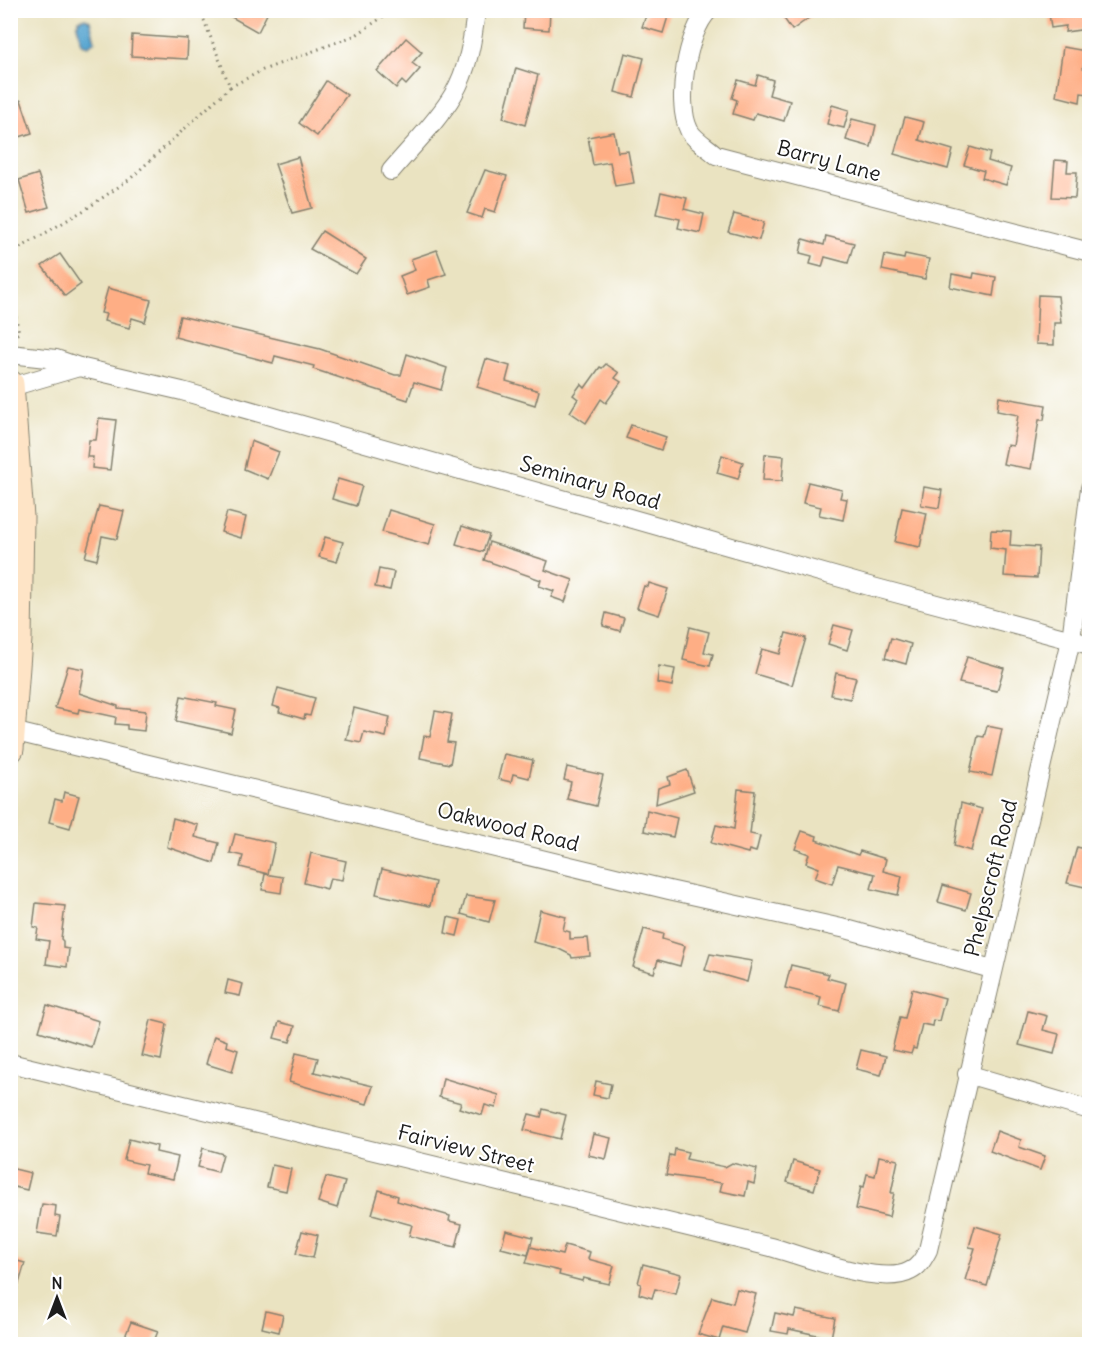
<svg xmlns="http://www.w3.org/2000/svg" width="1100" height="1355" font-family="Delius,sans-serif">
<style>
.water{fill:#57a5d0;stroke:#3a6076;stroke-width:1.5}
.building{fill:#feae85}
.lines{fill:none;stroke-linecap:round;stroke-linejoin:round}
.street-casing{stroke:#83806e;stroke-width:20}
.secondary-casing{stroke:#83806e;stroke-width:29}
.path{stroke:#83806e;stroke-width:3;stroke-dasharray:1.5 4.5;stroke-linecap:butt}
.street{stroke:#fff;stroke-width:18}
.secondary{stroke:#fee4c6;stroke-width:27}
.labels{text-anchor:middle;stroke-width:4.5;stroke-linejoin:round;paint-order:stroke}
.street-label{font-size:21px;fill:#1c1c1c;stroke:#fff}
</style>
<rect width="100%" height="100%" fill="#fff"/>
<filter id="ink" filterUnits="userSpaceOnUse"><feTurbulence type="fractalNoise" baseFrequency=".0167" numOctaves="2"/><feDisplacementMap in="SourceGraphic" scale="12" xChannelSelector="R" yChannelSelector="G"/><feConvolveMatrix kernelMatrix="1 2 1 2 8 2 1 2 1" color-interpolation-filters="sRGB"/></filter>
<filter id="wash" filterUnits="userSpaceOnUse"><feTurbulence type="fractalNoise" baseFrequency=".008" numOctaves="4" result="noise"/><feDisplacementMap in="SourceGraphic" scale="24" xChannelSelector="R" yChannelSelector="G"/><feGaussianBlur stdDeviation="1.35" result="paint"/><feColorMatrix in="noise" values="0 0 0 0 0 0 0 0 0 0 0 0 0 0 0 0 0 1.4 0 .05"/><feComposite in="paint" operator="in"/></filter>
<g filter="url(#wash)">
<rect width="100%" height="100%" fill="#eae3c1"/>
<path class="water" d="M 85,18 L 90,21 L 95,41 L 88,46 L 82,44 L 77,25 L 79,20 Z"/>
<g id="blocks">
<g class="building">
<path d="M 219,10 L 269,10 L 258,32 Z"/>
<path d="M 524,10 L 550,10 L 549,30 L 523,28 Z"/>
<path d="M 648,10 L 670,10 L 663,33 L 642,27 Z"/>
<path d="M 778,10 L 820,10 L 792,30 Z"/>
<path d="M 1055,10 L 1084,10 L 1087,29 L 1065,32 L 1066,26 L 1051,28 L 1049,13 Z"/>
<path d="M 132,35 L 188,39 L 187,59 L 131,56 Z"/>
<path d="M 406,38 L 422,52 L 412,63 L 420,69 L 406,85 L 402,81 L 396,88 L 377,71 Z"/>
<path d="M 1063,47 L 1086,51 L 1083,68 L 1089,69 L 1089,94 L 1081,93 L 1080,102 L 1056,96 Z"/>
<path d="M 625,53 L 644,58 L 634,97 L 615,92 Z"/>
<path d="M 516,68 L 538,75 L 525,125 L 503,118 Z"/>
<path d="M 758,75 L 773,80 L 769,95 L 790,101 L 784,121 L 756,113 L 753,120 L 733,114 L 737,100 L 732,98 L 738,80 L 755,85 Z"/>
<path d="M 326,81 L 347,95 L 317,136 L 299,123 Z"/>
<path d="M 21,100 L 32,133 L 10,140 L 10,104 Z"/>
<path d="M 832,105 L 849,110 L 844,128 L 827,124 Z"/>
<path d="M 905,117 L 924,122 L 919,140 L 953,150 L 948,169 L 894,154 Z"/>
<path d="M 852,119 L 876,125 L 871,147 L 846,140 Z"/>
<path d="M 614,132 L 618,152 L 628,151 L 634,183 L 615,186 L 610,162 L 593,165 L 588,137 Z"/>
<path d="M 970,147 L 990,153 L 988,161 L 1011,168 L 1006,185 L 982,178 L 984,171 L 964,165 Z"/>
<path d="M 298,157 L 312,208 L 292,213 L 275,164 Z"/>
<path d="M 1055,160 L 1068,161 L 1067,172 L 1077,172 L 1075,198 L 1052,197 Z"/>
<path d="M 485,170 L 507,176 L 495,212 L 485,209 L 482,218 L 467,213 Z"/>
<path d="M 38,174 L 49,207 L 29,213 L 19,180 Z"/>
<path d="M 661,192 L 687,198 L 684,209 L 704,214 L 700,233 L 678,228 L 680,219 L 656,214 Z"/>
<path d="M 734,214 L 764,222 L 759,240 L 728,232 Z"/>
<path d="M 322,231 L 366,259 L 356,274 L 310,249 Z"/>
<path d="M 826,236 L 854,243 L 848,263 L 825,257 L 822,267 L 810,264 L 812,256 L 800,253 L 803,239 L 824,245 Z"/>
<path d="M 437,250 L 446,274 L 428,280 L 430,287 L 407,295 L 400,276 L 415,270 L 411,259 Z"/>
<path d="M 60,254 L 81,284 L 65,296 L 42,266 Z"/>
<path d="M 905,254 L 929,259 L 925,279 L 882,270 L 885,255 L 904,259 Z"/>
<path d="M 974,273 L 996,277 L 993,296 L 950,287 L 952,274 L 973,278 Z"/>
<path d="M 108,288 L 151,300 L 145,322 L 132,318 L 129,328 L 104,321 L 106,314 L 101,313 Z"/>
<path d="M 1038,295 L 1058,296 L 1061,323 L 1054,323 L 1054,345 L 1036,344 Z"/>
<path d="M 180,316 L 320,349 L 395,375 L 401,375 L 407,354 L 447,368 L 441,390 L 414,382 L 408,400 L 313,369 L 314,366 L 275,356 L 273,363 L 175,337 Z"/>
<path d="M 486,359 L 510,366 L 506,381 L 539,391 L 535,405 L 477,387 Z"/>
<path d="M 606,364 L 619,373 L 615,378 L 621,382 L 606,403 L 601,399 L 586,423 L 570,412 L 578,399 L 573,395 L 581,384 L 585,388 L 600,367 L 602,368 Z"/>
<path d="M 999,397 L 1046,405 L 1044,420 L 1039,420 L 1031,469 L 1003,464 L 1007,445 L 1013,446 L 1018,415 L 997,411 Z"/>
<path d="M 99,418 L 116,420 L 110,470 L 92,468 L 93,457 L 87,457 L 89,440 L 96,440 Z"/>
<path d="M 631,425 L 666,437 L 661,450 L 626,438 Z"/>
<path d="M 251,441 L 279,452 L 268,479 L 244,469 Z"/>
<path d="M 765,454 L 784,456 L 782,481 L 763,480 Z"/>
<path d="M 722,455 L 743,462 L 738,479 L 717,473 Z"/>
<path d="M 338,479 L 362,486 L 356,506 L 332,499 Z"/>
<path d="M 808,482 L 842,490 L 840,498 L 847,499 L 843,520 L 819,515 L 821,507 L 803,503 Z"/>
<path d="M 924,487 L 942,490 L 939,508 L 921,505 Z"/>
<path d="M 99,506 L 124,511 L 117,539 L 102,536 L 97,560 L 85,557 Z"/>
<path d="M 902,508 L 927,513 L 920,547 L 895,542 Z"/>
<path d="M 389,510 L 435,524 L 429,545 L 382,532 Z"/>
<path d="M 227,512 L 246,517 L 241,538 L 221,532 Z"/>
<path d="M 462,526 L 489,535 L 483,552 L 456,544 Z"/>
<path d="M 991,530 L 1011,531 L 1010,545 L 1039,547 L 1037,578 L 1004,576 L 1006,550 L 990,548 Z"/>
<path d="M 325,537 L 343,542 L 337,562 L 319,557 Z"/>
<path d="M 489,542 L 548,561 L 545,570 L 573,580 L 565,602 L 551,597 L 554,591 L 539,586 L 541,580 L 484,560 Z"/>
<path d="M 379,569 L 394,572 L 390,590 L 375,587 Z"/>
<path d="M 649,583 L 668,589 L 659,615 L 637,608 L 644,586 L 648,587 Z"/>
<path d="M 606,613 L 624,618 L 620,631 L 603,626 Z"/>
<path d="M 834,625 L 853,630 L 847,650 L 828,644 Z"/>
<path d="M 690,627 L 709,632 L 704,652 L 713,654 L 710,666 L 683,660 Z"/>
<path d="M 786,633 L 806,638 L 792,685 L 755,674 L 762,649 L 780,654 Z"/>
<path d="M 891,638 L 911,644 L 906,664 L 885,658 Z"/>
<path d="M 967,657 L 1004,668 L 997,691 L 959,683 Z"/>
<path d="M 68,666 L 84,669 L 79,693 L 118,706 L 118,708 L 146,711 L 144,731 L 127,729 L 127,725 L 115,724 L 116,717 L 79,709 L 78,713 L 55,708 Z"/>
<path d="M 659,666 L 675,669 L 672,686 L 657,683 Z"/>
<path d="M 836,673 L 856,678 L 850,699 L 831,695 Z"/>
<path d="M 278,688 L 315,698 L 310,716 L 305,715 L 304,719 L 279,712 L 280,708 L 273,706 Z"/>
<path d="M 181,696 L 217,703 L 216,706 L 236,710 L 231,733 L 176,721 Z"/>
<path d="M 354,708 L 390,717 L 386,737 L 364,732 L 361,743 L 346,740 Z"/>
<path d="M 435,711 L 452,714 L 447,742 L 454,743 L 450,764 L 420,758 L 424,736 L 430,737 Z"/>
<path d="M 987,726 L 1002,729 L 992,776 L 970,772 L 978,736 L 984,737 Z"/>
<path d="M 504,754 L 533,760 L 529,778 L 513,774 L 511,782 L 498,779 Z"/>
<path d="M 567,767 L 603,775 L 596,806 L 567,799 L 571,782 L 564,780 Z"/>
<path d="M 687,770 L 694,791 L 656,804 L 658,788 L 670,784 L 668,777 Z"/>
<path d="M 738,789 L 755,791 L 750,834 L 760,836 L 756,852 L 749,850 L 748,853 L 711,843 L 716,825 L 734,829 Z"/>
<path d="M 64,792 L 79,796 L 70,828 L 49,822 L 55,799 L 62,801 Z"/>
<path d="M 961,803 L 982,809 L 971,851 L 954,846 Z"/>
<path d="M 647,810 L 677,818 L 673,837 L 644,831 Z"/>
<path d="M 173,818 L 198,825 L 195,837 L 219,843 L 214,863 L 167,847 Z"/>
<path d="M 802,831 L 817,836 L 816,840 L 858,855 L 860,851 L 886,859 L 883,871 L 902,876 L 898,895 L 871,889 L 875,874 L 838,865 L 832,884 L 815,878 L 819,868 L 806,863 L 809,854 L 795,849 Z"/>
<path d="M 235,834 L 275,843 L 268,874 L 240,867 L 243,856 L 230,853 Z"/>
<path d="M 1077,847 L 1089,850 L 1089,888 L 1067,883 Z"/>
<path d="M 311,853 L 346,861 L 342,880 L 330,878 L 327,889 L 304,883 Z"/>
<path d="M 382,869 L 435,882 L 430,906 L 376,894 Z"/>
<path d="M 265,874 L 283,877 L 281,893 L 262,890 Z"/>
<path d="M 943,885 L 971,893 L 966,910 L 938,902 Z"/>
<path d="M 466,896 L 495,900 L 489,922 L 461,914 Z"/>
<path d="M 36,903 L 65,906 L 61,939 L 63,941 L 63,948 L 69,949 L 67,967 L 46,964 L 49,941 L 36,939 L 38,928 L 33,927 Z"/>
<path d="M 540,910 L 566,917 L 563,930 L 570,932 L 570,939 L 588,938 L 590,956 L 572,958 L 571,955 L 557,948 L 533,942 Z"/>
<path d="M 448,917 L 461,920 L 457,936 L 445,933 Z"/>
<path d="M 644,929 L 663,934 L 662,939 L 685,946 L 680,966 L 658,960 L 654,973 L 633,967 Z"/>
<path d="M 710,954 L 752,961 L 747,982 L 705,970 Z"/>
<path d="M 791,965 L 829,974 L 827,978 L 846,983 L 839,1011 L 819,1006 L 821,997 L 785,988 Z"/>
<path d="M 228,980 L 243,984 L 240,996 L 225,993 Z"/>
<path d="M 912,989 L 945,998 L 939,1021 L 933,1020 L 932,1026 L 922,1024 L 916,1049 L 913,1048 L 911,1054 L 892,1050 L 900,1017 L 905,1018 Z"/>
<path d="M 47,1005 L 99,1021 L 91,1047 L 39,1031 Z"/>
<path d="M 1028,1011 L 1047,1016 L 1043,1030 L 1059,1034 L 1054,1054 L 1019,1045 Z"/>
<path d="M 151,1020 L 167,1024 L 161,1060 L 142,1056 Z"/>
<path d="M 279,1022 L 295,1026 L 290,1042 L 274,1038 Z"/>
<path d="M 214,1036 L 227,1041 L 226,1046 L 238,1050 L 232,1072 L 206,1064 Z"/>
<path d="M 861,1050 L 886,1056 L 881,1075 L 856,1069 Z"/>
<path d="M 296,1053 L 318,1058 L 314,1072 L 373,1086 L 367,1104 L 289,1082 Z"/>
<path d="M 443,1078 L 499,1095 L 496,1108 L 485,1105 L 482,1115 L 459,1108 L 461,1103 L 439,1097 Z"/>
<path d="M 596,1081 L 611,1084 L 608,1098 L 593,1095 Z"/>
<path d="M 543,1109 L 566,1115 L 560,1139 L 524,1130 L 529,1114 L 541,1117 Z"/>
<path d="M 997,1131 L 1021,1140 L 1019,1147 L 1045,1156 L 1040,1170 L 990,1151 Z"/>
<path d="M 593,1134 L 611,1138 L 606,1159 L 588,1155 Z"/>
<path d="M 129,1139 L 157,1146 L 156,1152 L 178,1157 L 173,1179 L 144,1173 L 146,1165 L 124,1160 Z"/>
<path d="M 203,1148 L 223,1154 L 218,1172 L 198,1167 Z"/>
<path d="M 675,1149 L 688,1152 L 686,1159 L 725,1167 L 732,1163 L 757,1169 L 754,1184 L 748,1182 L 745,1196 L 720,1191 L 722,1183 L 666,1175 L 670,1155 L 674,1156 Z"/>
<path d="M 879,1156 L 898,1160 L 891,1193 L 894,1193 L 889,1217 L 856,1209 L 861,1186 L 864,1187 L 867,1174 L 875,1176 Z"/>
<path d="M 793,1161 L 820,1169 L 814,1190 L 787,1182 Z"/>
<path d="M 272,1165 L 291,1169 L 286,1191 L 267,1187 Z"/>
<path d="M 10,1168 L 31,1173 L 27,1190 L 10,1186 Z"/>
<path d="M 326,1177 L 345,1182 L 337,1208 L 318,1202 Z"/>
<path d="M 379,1190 L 398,1196 L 397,1201 L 450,1216 L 449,1221 L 462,1224 L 456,1247 L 409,1236 L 412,1225 L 372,1214 Z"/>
<path d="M 42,1204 L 56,1206 L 55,1216 L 60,1217 L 57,1236 L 37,1233 Z"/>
<path d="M 975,1226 L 1002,1234 L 987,1286 L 965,1280 L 975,1248 L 969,1247 Z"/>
<path d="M 506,1230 L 533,1237 L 528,1255 L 501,1248 Z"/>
<path d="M 302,1231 L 318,1235 L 313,1258 L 296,1254 Z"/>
<path d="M 565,1245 L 590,1252 L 588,1259 L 614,1266 L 609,1284 L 583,1278 L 582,1281 L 559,1275 L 560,1271 L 526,1263 L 531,1247 L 562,1255 Z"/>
<path d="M 10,1259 L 25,1263 L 14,1300 L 10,1299 Z"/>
<path d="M 643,1264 L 681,1274 L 676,1294 L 655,1289 L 652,1298 L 639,1294 L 641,1284 L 638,1283 Z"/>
<path d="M 737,1289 L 756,1294 L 745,1333 L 723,1327 L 719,1340 L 698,1334 L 712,1297 L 733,1303 Z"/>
<path d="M 796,1310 L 835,1318 L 831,1338 L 789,1329 L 788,1334 L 771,1331 L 775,1313 L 794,1317 Z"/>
<path d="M 266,1311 L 283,1315 L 279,1332 L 262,1328 Z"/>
<path d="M 131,1322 L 158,1331 L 153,1344 L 138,1344 L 124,1339 Z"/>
</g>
</g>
</g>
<g filter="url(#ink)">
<use href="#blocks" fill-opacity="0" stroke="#83806e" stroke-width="1.5"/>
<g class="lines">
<defs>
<g id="street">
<path d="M 709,10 C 687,31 675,102 689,130 C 693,139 709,148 716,155 L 1090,252"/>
<path d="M 391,171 C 411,147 437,122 453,95 C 468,70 473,39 476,10"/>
<path d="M 10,354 L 56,359 L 79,367 L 182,391 L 869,586 L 1090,645"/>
<path d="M 11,387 L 79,367"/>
<path d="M 12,731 L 669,890 L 846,929 L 992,969"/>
<path d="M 10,1063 L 771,1247 C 803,1256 882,1287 910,1271 C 919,1267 923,1259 928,1250 L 1071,640 L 1090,488"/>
<path d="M 967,1074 L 1090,1110"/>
</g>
<path id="secondary" d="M 10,384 L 20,517 L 18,639 L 10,749"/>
</defs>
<use href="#street" class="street-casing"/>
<use href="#secondary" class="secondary-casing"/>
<g class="path">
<path d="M 230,87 L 263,70 L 356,35 L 393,10"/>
<path d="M 10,254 L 86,209 L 130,179 L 230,87 L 200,10"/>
<path d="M 10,287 L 19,333 L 12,337"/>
</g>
<use href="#street" class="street"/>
<use href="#secondary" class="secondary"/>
</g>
</g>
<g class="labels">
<g class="street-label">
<text transform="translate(829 161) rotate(15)" y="7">Barry Lane</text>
<text transform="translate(590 483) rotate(16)" y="7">Seminary Road</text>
<text transform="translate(508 827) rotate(14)" y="7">Oakwood Road</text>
<text transform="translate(991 878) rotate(-76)" y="7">Phelpscroft Road</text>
<text transform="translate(466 1149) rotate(14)" y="7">Fairview Street</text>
</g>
</g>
<rect width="1100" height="1355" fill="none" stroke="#fff" stroke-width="36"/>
<g transform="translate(57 1298)" stroke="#ffffff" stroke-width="4.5" paint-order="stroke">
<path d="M0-4.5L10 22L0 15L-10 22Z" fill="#1c1c1c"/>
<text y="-9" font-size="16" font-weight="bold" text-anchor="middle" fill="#1c1c1c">N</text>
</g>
</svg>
